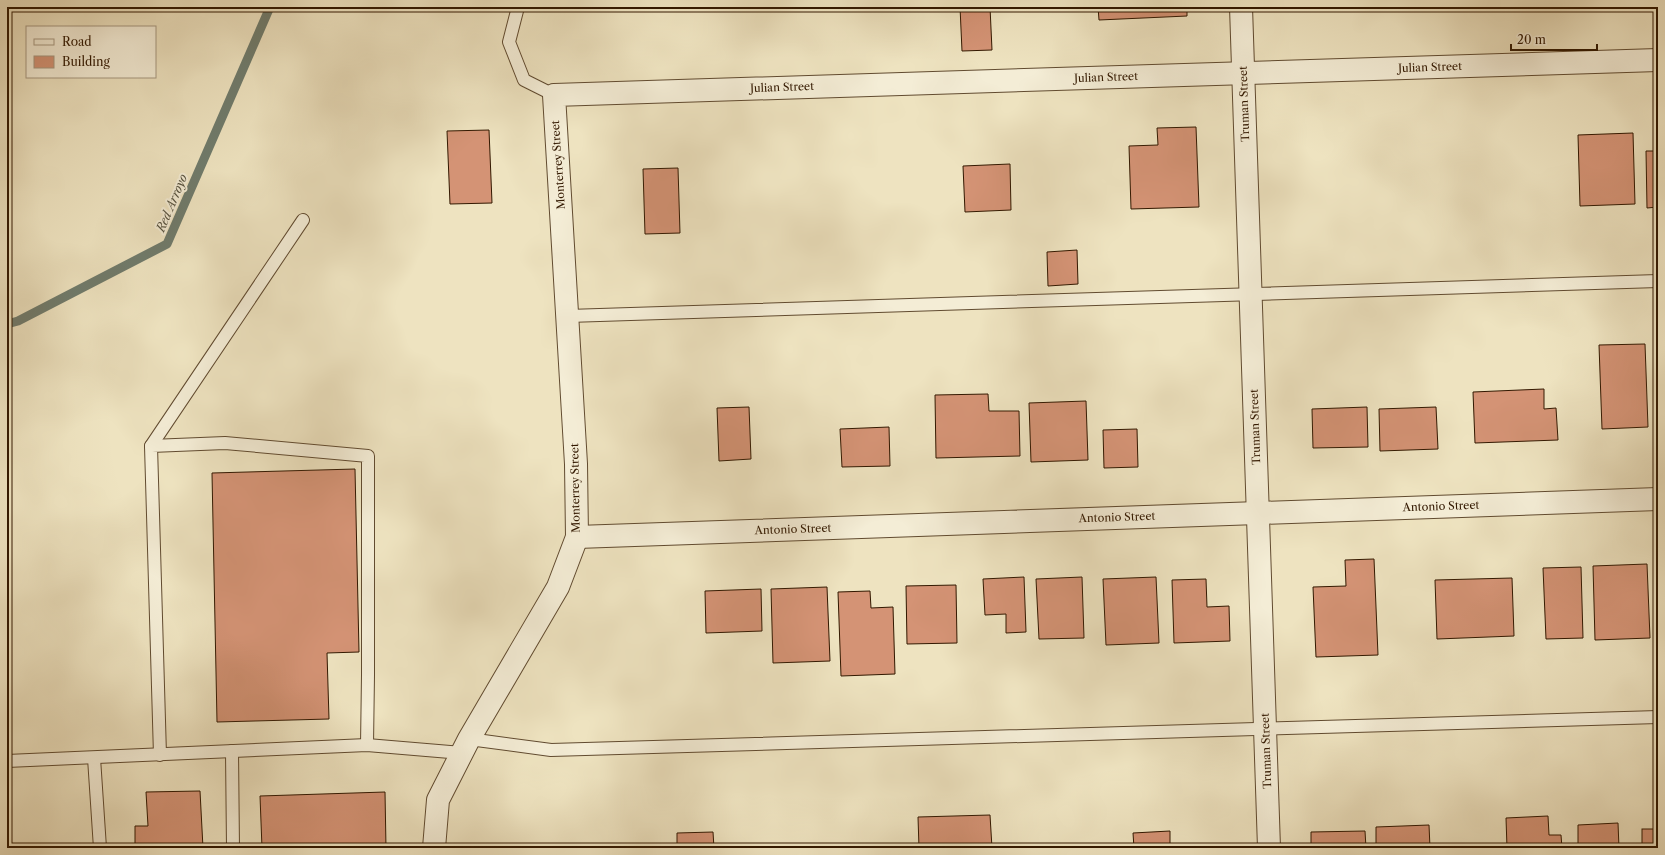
<svg xmlns="http://www.w3.org/2000/svg" width="1665" height="855" font-family="'Libre Caslon Text',serif">
<style>
.lines{fill:none;stroke-linecap:round;stroke-linejoin:round}
.stream{stroke:#707c6d;stroke-width:9}
.building{fill:#d49375;stroke:#321800}
.lane-casing{stroke:#614b30;stroke-width:14}
.street-casing{stroke:#614b30;stroke-width:24}
.lane{stroke:#f4edd6;stroke-width:12}
.street{stroke:#f4edd6;stroke-width:22}
.labels{text-anchor:middle;stroke-width:4;stroke-linejoin:round;paint-order:stroke}
.street-label{font-size:11px;fill:#321800;stroke:#f4edd6}
.water-label{font-size:12px;font-style:italic;fill:#56523f;stroke:#f4edd6}
</style>
<rect width="100%" height="100%" fill="#eee3c0"/>
<filter id="stains"><feTurbulence type="fractalNoise" baseFrequency=".005" numOctaves="4"/><feColorMatrix values="0 0 0 0 .2 0 0 0 0 .09 0 0 0 0 .02 0 0 0 .5 -.17"/></filter>
<radialGradient id="worn" r=".72"><stop offset=".6" stop-color="#630" stop-opacity="0"/><stop offset="1" stop-color="#630" stop-opacity=".3"/></radialGradient>
<g class="lines">
<path class="stream" d="M 7,324 L 18,321 L 167,244 L 270,7"/>
</g>
<g class="building">
<path d="M 960,7 L 990,7 L 992,50 L 962,51 Z"/>
<path d="M 1098,7 L 1187,7 L 1187,16 L 1099,20 Z"/>
<path d="M 1447,7 L 1486,7 L 1447,8 Z"/>
<path d="M 1196,127 L 1199,207 L 1131,209 L 1129,146 L 1158,145 L 1157,128 Z"/>
<path d="M 489,130 L 492,203 L 450,204 L 447,131 Z"/>
<path d="M 1633,133 L 1635,204 L 1580,206 L 1578,135 Z"/>
<path d="M 1646,151 L 1658,151 L 1658,207 L 1647,208 Z"/>
<path d="M 1010,164 L 1011,210 L 965,212 L 963,166 Z"/>
<path d="M 678,168 L 680,233 L 645,234 L 643,169 Z"/>
<path d="M 1077,250 L 1078,284 L 1048,286 L 1047,252 Z"/>
<path d="M 1645,344 L 1648,427 L 1602,429 L 1599,345 Z"/>
<path d="M 1544,389 L 1544,409 L 1556,408 L 1558,440 L 1475,443 L 1473,392 Z"/>
<path d="M 988,394 L 989,411 L 1019,411 L 1020,456 L 936,458 L 935,395 Z"/>
<path d="M 1086,401 L 1088,460 L 1031,462 L 1029,403 Z"/>
<path d="M 749,407 L 751,459 L 719,461 L 717,408 Z"/>
<path d="M 1367,407 L 1368,447 L 1313,448 L 1312,409 Z"/>
<path d="M 1436,407 L 1438,449 L 1380,451 L 1379,409 Z"/>
<path d="M 889,427 L 890,466 L 842,467 L 840,429 Z"/>
<path d="M 1137,429 L 1138,467 L 1104,468 L 1103,430 Z"/>
<path d="M 355,469 L 359,652 L 327,653 L 329,719 L 217,722 L 212,473 Z"/>
<path d="M 1374,559 L 1378,655 L 1316,657 L 1313,587 L 1346,586 L 1345,560 Z"/>
<path d="M 1647,564 L 1650,638 L 1595,640 L 1593,566 Z"/>
<path d="M 1581,567 L 1583,638 L 1546,639 L 1543,568 Z"/>
<path d="M 1024,577 L 1026,632 L 1006,633 L 1006,614 L 985,615 L 983,579 Z"/>
<path d="M 1082,577 L 1084,638 L 1039,639 L 1036,579 Z"/>
<path d="M 1156,577 L 1159,643 L 1106,645 L 1103,579 Z"/>
<path d="M 1512,578 L 1514,636 L 1437,639 L 1435,580 Z"/>
<path d="M 1206,579 L 1207,607 L 1229,606 L 1230,641 L 1174,643 L 1172,580 Z"/>
<path d="M 956,585 L 957,643 L 907,644 L 906,586 Z"/>
<path d="M 827,587 L 830,661 L 773,663 L 771,589 Z"/>
<path d="M 761,589 L 762,631 L 706,633 L 705,591 Z"/>
<path d="M 870,591 L 871,608 L 893,607 L 895,674 L 841,676 L 838,592 Z"/>
<path d="M 200,791 L 203,848 L 135,848 L 135,826 L 148,826 L 146,792 Z"/>
<path d="M 385,792 L 386,848 L 262,848 L 260,796 Z"/>
<path d="M 990,815 L 992,848 L 919,848 L 918,817 Z"/>
<path d="M 1548,816 L 1549,835 L 1561,835 L 1562,848 L 1507,848 L 1506,818 Z"/>
<path d="M 1618,823 L 1619,848 L 1578,848 L 1578,825 Z"/>
<path d="M 1429,825 L 1430,848 L 1376,848 L 1376,827 Z"/>
<rect x="1642" y="829" width="16" height="19"/>
<path d="M 1170,831 L 1170,848 L 1134,848 L 1133,833 Z"/>
<path d="M 1365,831 L 1366,848 L 1311,848 L 1311,832 Z"/>
<path d="M 713,832 L 714,848 L 677,848 L 677,833 Z"/>
</g>
<g class="lines">
<defs>
<g id="lane">
<path d="M 518,7 L 509,42 L 524,80 L 554,95"/>
<path d="M 568,316 L 1658,281"/>
<path d="M 151,446 L 303,220"/>
<path d="M 469,739 L 551,750 L 1658,717"/>
<path d="M 232,751 L 233,848"/>
<path d="M 160,755 L 151,446 L 225,443 L 368,456 L 368,675 L 367,745"/>
<path d="M 94,758 L 100,848"/>
<path d="M 7,761 L 367,745 L 462,753"/>
</g>
<g id="street">
<path d="M 1241,7 L 1269,848"/>
<path d="M 577,537 L 1658,499"/>
<path d="M 434,848 L 438,800 L 469,739 L 558,587 L 577,537 L 576,464 L 554,95 L 1658,60"/>
</g>
</defs>
<use href="#lane" class="lane-casing"/>
<use href="#street" class="street-casing"/>
<use href="#lane" class="lane"/>
<use href="#street" class="street"/>
</g>
<g class="labels">
<g class="street-label">
<text transform="translate(1430 67) rotate(-2)" y="4">Julian Street</text>
<text transform="translate(1106 77) rotate(-2)" y="4">Julian Street</text>
<text transform="translate(782 87) rotate(-2)" y="4">Julian Street</text>
<text transform="translate(1244 104) rotate(-92)" y="4">Truman Street</text>
<text transform="translate(558 165) rotate(-94)" y="4">Monterrey Street</text>
<text transform="translate(1255 427) rotate(-92)" y="4">Truman Street</text>
<text transform="translate(575 488) rotate(-91)" y="4">Monterrey Street</text>
<text transform="translate(1441 506) rotate(-2)" y="4">Antonio Street</text>
<text transform="translate(1117 517) rotate(-2)" y="4">Antonio Street</text>
<text transform="translate(793 529) rotate(-2)" y="4">Antonio Street</text>
<text transform="translate(1266 751) rotate(-92)" y="4">Truman Street</text>
</g>
<g class="water-label">
<text transform="translate(172 203) rotate(-67)" y="4">Red Arroyo</text>
</g>
</g>
<rect width="1665" height="855" fill="none" stroke="#eee3c0" stroke-width="24"/>
<rect x="8" y="8" width="1649" height="839" fill="none" stroke="#321800" stroke-width="2"/>
<rect x="12" y="12" width="1641" height="831" fill="none" stroke="#321800"/>
<rect x="26" y="26" width="130" height="52" fill="#f4edd6" stroke="#a69880"/>
<rect x="34" y="39" width="20" height="6" fill="#f4edd6" stroke="#a69880"/>
<text x="62" y="46" font-size="12" fill="#321800">Road</text>
<rect x="34" y="56" width="20" height="12" fill="#d49375" stroke="#a69880"/>
<text x="62" y="66" font-size="12" fill="#321800">Building</text>
<path d="M1511 44v6h86v-6" fill="none" stroke="#321800" stroke-width="2"/>
<text x="1517" y="44" font-size="12" fill="#321800" stroke="#f4edd6" stroke-width="3" paint-order="stroke">20 m</text>
<rect width="100%" height="100%" filter="url(#stains)"/>
<rect width="100%" height="100%" fill="url(#worn)"/>
</svg>
